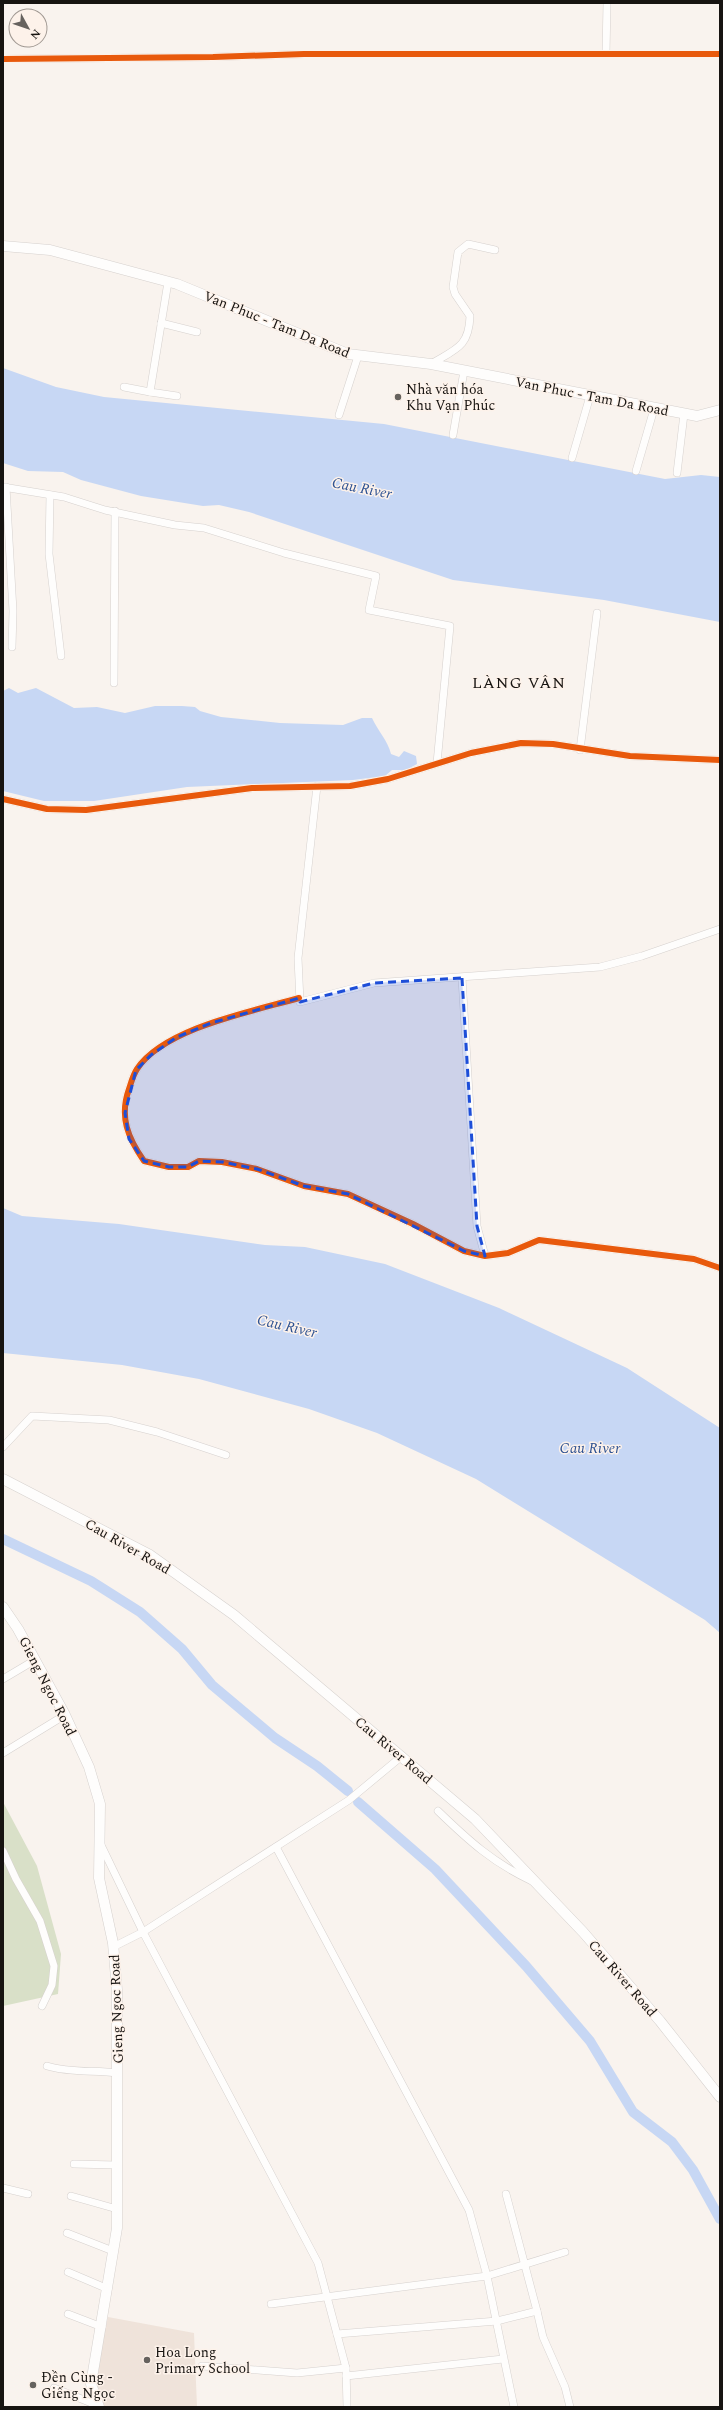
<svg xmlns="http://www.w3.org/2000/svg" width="723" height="2410" font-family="Spectral,serif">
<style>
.built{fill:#efe3da}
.green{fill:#d9e0c8}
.water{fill:#c7d7f4}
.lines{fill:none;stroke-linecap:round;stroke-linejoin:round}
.canal{stroke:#c7d7f4;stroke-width:10}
.street-casing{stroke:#d6d1ce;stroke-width:8}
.secondary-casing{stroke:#d6d1ce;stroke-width:11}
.street{stroke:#fefdfc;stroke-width:7}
.secondary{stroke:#fefdfc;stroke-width:10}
.cycleway-casing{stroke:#fdf2ea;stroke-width:8}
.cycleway{stroke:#e8590c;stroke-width:6}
.marked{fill:#1d4ed8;fill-opacity:0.2;stroke:#1d4ed8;stroke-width:3;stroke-dasharray:8 5;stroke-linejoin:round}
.poi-dot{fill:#66625e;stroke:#fdf2ea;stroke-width:1.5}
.labels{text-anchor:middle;stroke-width:3;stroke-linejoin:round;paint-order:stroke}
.street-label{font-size:14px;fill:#171411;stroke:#fdf2ea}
.poi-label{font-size:14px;fill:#171411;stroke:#fdf2ea;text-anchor:start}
.water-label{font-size:15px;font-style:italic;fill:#2e5292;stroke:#fdf2ea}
.quarter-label{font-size:16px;letter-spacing:1px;fill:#171411;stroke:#fdf2ea}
</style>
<rect width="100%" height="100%" fill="#f9f3ee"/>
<path class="built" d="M 108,2317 L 194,2333 L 197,2407 L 103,2406 L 93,2387 Z"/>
<path class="green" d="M 3,1802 L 37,1866 L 61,1954 L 58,1994 L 3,2006 Z"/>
<g class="water">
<path d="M 3,368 L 56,387 L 104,397 L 384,424 L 665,479 L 701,475 L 720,477 L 720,622 L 604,600 L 453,580 L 249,512 L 219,505 L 203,506 L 141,496 L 81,480 L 63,472 L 28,471 L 3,463 Z"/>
<path d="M 9,688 L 18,693 L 36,688 L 74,708 L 97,707 L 125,713 L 155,706 L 182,706 L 195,707 L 200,711 L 221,717 L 280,723 L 343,725 L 362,718 L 372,718 C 378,731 388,741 391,754 L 399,757 L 404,751 L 416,756 L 417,764 L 406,770 L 392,770 L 385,776 L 353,780 L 187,787 L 94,801 L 44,801 L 3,791 L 3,691 Z"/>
<path d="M 3,1208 L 22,1216 L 119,1224 L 265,1245 L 305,1247 L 385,1264 L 499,1308 L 627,1368 L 720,1428 L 720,1633 L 705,1620 L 476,1479 L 377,1433 L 309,1409 L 199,1379 L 122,1365 L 3,1353 Z"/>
</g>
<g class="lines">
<g class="canal">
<path d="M 3,1539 L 91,1581 L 140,1612 L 182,1649 L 212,1685 L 275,1738 L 317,1766 L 348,1791"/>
<path d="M 358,1802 L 435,1869 L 526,1966 L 590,2041 L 633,2112 L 672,2142 L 693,2170 L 720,2219"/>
</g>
<defs>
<g id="street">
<path d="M 606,54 L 607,3"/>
<path d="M 3,59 L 213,57 L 304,54 L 720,54"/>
<path d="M 168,282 L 150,392 L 177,396"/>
<path d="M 161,323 L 197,332"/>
<path d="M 431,364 C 456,349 469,347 470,316 L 455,294 L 453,287 L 458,252 L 468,244 L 495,250"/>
<path d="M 124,387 L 150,392"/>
<path d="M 339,415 L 358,356"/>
<path d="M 453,435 L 464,371"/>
<path d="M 572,458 L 590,396"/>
<path d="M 636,471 L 654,409"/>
<path d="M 677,473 L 684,414"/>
<path d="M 3,487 L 64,497 L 105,510 L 175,525 L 204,528 L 284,553 L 376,576 L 369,610 L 450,626 L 437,763"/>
<path d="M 6,487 L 13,611 L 12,647"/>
<path d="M 50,495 L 49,554 L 61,656"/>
<path d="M 114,683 L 115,511"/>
<path d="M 580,750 L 597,613"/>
<path d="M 317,786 L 298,958 L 300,1002 L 374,983 L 600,967 L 642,956 L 720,929"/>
<path d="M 3,799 L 47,809 L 86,810 L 252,788 L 350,786 L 388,779 L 471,753 L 521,743 L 553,744 L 630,756 L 720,760"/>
<path d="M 462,978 L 477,1226 L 485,1256"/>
<path d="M 299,998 C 254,1011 164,1028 137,1069 C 133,1075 131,1083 129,1089 C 119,1117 128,1138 144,1161 L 169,1167 L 188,1167 L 199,1161 L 222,1162 L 257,1169 L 304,1186 L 348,1194 L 413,1224 L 464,1251 L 485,1256 L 508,1253 L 539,1240 L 694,1259 L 720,1268"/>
<path d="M 3,1447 L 32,1416 L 109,1420 L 157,1432 L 226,1455"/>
<path d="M 3,1679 L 35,1660"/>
<path d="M 3,1753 L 65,1715"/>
<path d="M 438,1811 C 468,1840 493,1863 532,1881"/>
<path d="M 101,1845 L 143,1932 L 349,1800 L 402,1756"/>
<path d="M 276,1847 L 469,2210 L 487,2276 L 514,2407"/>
<path d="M 3,1851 L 16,1879 L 40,1921 L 54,1966 L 52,1985 L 42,2006"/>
<path d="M 113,1947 L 143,1932 L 318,2263 L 346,2368 L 347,2407"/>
<path d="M 47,2066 C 70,2073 94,2070 118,2073"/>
<path d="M 74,2164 L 116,2165"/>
<path d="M 3,2188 L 28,2194"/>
<path d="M 71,2196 L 117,2209"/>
<path d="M 67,2233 L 113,2251"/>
<path d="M 68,2272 L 108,2289"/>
<path d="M 271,2304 L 487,2276 L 565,2252"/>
<path d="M 537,2311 L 543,2337 L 565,2387 L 570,2407"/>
<path d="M 68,2314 L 102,2327"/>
<path d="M 337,2334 L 497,2321 L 537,2311 L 506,2194"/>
<path d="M 202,2366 L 297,2373 L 346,2368"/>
<path d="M 346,2376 L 503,2359"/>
<path d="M 54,2388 L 99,2406"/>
</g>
<g id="secondary">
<path d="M 3,246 L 50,250 L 177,284 L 348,354 L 431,364 L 697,416 L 720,410"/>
<path d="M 3,1479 L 150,1555 L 234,1615 L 475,1819 L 583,1932 L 660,2021 L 720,2097"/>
<path d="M 3,1607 L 18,1629 L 65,1715 L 89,1767 L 100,1804 L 99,1878 L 113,1943 L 117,1990 L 117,2228 L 91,2384 L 99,2407"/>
</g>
</defs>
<use href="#street" class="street-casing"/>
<use href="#secondary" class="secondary-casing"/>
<use href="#street" class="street"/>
<use href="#secondary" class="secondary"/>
<defs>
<g id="cycleway">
<path d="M 3,59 L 213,57 L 304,54 L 720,54"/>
<path d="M 3,799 L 47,809 L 86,810 L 252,788 L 350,786 L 388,779 L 471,753 L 521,743 L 553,744 L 630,756 L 720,760"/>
<path d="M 299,998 C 254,1011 164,1028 137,1069 C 133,1075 131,1083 129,1089 C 119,1117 128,1138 144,1161 L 169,1167 L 188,1167 L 199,1161 L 222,1162 L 257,1169 L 304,1186 L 348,1194 L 413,1224 L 464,1251 L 485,1256 L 508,1253 L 539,1240 L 694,1259 L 720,1268"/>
</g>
</defs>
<use href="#cycleway" class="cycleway-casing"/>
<use href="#cycleway" class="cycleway"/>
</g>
<path class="marked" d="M 462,978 L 477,1226 L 485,1256 L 464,1251 L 348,1194 L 304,1186 L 257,1169 L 222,1162 L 199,1161 L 188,1167 L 169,1167 L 144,1161 L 129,1139 L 125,1113 L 136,1070 L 151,1055 L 177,1037 L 211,1023 L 299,998 L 300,1002 L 374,983 Z"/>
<g class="poi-dot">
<circle cx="398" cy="397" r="4"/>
<circle cx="147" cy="2360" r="4"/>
<circle cx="33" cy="2385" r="4"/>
</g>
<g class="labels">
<g class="street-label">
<text transform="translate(277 324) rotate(22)" y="5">Van Phuc - Tam Da Road</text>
<text transform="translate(592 396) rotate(11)" y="5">Van Phuc - Tam Da Road</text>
<text transform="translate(128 1546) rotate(30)" y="5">Cau River Road</text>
<text transform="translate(48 1686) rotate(63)" y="5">Gieng Ngoc Road</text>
<text transform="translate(394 1750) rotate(40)" y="5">Cau River Road</text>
<text transform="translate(623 1978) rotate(49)" y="5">Cau River Road</text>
<text transform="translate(116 2009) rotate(-92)" y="5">Gieng Ngoc Road</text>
</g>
<g class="poi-label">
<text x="406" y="394">Nhà văn hóa<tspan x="406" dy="16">Khu Vạn Phúc</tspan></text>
<text x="155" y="2357">Hoa Long<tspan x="155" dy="16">Primary School</tspan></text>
<text x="41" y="2382">Đền Cùng -<tspan x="41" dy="16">Giếng Ngọc</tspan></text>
</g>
<g class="water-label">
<text transform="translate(362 488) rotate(11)" y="5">Cau River</text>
<text transform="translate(287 1326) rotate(13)" y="5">Cau River</text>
<text x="590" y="1453">Cau River</text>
</g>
<g class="quarter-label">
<text x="519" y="688">LÀNG VÂN</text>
</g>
</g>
<rect width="723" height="2410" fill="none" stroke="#171411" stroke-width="8"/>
<g transform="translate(28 28) rotate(130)"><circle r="19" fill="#fdf2ea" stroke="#a19993"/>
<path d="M0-3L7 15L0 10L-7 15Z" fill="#66625e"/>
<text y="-6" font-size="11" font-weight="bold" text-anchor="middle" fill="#171411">N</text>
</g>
</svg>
